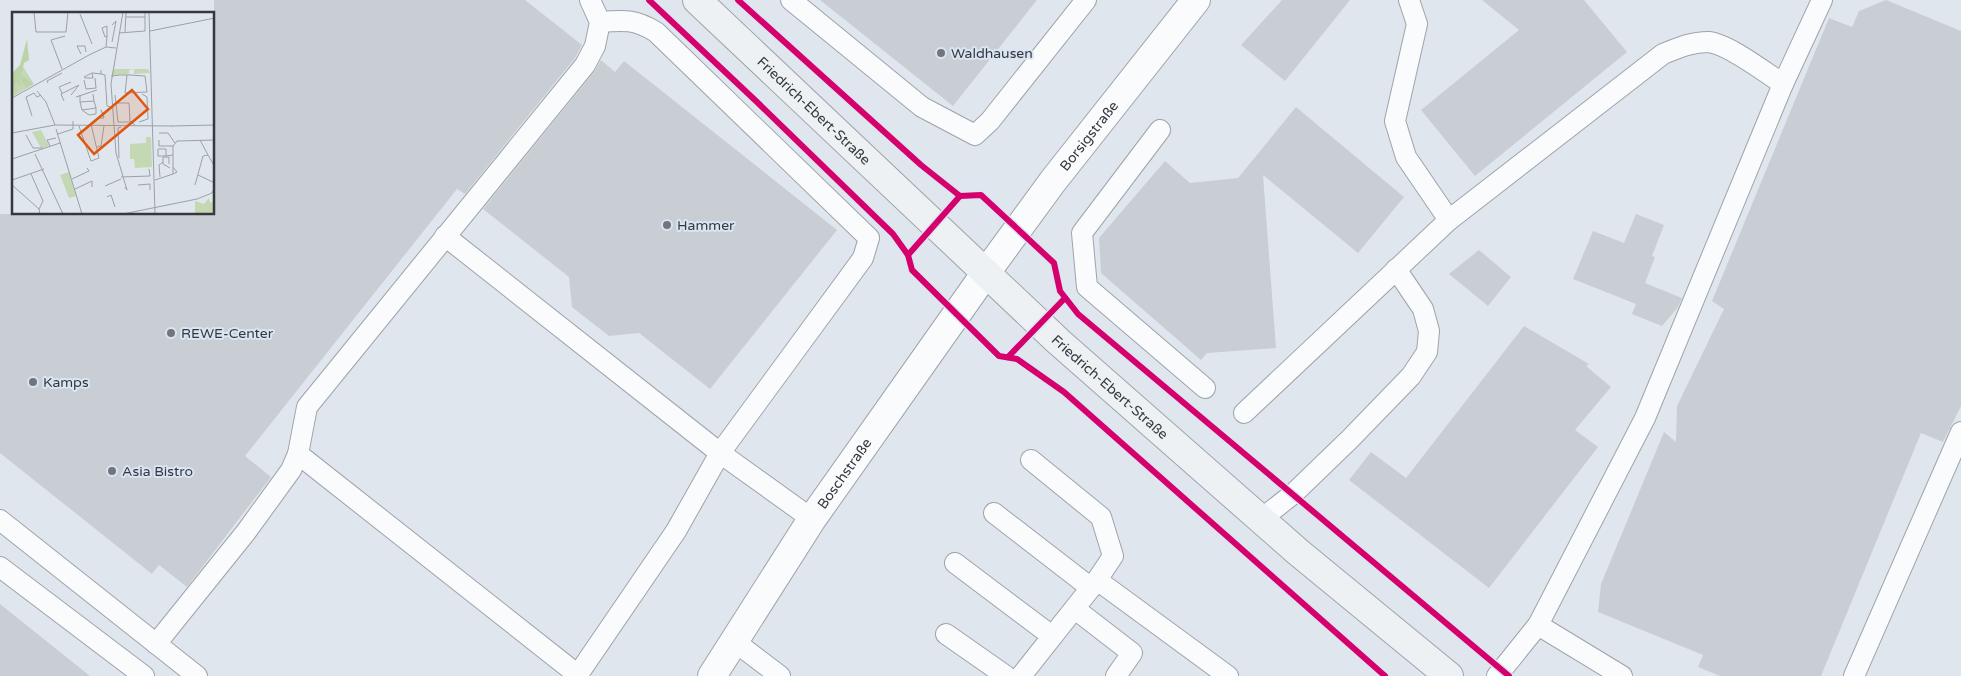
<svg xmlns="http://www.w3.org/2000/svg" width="1961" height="676" font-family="'Varela Round',sans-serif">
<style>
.building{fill:#c9ced5}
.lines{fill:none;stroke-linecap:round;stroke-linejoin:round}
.service-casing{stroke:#9fa3aa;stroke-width:22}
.minor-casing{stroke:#9fa3aa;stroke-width:30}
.secondary-casing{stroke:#9fa3aa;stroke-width:30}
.service{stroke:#fafbfc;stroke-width:20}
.minor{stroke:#fafbfc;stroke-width:28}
.secondary{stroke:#eef1f4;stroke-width:28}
.cycleway-casing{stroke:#dae5f4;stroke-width:9}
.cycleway{stroke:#d6006c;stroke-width:6}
.poi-dot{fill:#71767c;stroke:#dae5f4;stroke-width:2}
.labels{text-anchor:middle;stroke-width:4;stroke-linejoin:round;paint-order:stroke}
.poi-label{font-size:14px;fill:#35393f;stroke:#dae5f4;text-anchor:start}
.street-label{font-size:14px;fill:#35393f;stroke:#dae5f4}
.inset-road{fill:none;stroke:#9ca1a8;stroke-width:1}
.view{fill:#df570f;fill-opacity:0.15;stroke:#df570f;stroke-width:2.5}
.inset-edge{fill:none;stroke:#35393f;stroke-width:2.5}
</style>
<rect width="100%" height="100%" fill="#e0e6ee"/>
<g class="building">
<path d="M 214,0 L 525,0 L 582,45 L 575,58 L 465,194 L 457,189 L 245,456 L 271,477 L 187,587 L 159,565 L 152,574 L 0,453 L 0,214 L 214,214 Z"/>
<path d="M 820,0 L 1037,0 L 953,106 Z"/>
<path d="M 1282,0 L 1350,0 L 1285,81 L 1241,45 Z"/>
<path d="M 1482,0 L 1584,0 L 1627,52 L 1475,176 L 1421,110 L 1519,30 Z"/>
<path d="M 1886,0 L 1961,31 L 1961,406 L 1943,442 L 1921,433 L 1821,676 L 1720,676 L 1698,667 L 1703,655 L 1598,612 L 1601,584 L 1664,432 L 1676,442 L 1677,406 L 1724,309 L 1712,301 L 1829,18 L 1852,27 L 1859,11 Z"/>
<path d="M 601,60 L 615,72 L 624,61 L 837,230 L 710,389 L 639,333 L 609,336 L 572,307 L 569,277 L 483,209 L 594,72 Z"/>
<path d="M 1296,107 L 1404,197 L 1358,253 L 1263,175 L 1276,348 L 1207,353 L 1201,360 L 1101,273 L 1099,238 L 1165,161 L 1190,183 L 1238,178 Z"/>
<path d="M 1636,214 L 1664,225 L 1652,256 L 1655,257 L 1645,283 L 1682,298 L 1678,307 L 1662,326 L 1632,314 L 1636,304 L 1573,279 L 1593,231 L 1624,243 Z"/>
<path d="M 1479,250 L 1511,277 L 1488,306 L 1449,274 Z"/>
<path d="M 1524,326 L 1589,364 L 1586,366 L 1611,387 L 1575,430 L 1598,447 L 1489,588 L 1349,480 L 1371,452 L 1406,478 Z"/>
<path d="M 0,604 L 90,676 L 0,676 Z"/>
</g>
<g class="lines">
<defs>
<g id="service">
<path d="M 791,0 L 922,107 L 975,135 L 990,121 L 1086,0"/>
<path d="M 1409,0 L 1417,24 L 1395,121 L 1406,157 L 1449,220"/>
<path d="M 1160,130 L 1082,233 L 1087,287 L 1205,388"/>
<path d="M 445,236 L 720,453 L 812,519"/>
<path d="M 1244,413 L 1449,220 L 1663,54 C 1678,48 1691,42 1708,42 C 1727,43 1766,73 1783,84"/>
<path d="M 1031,460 L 1101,517 L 1113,556 L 1097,580"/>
<path d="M 994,513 L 1091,588"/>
<path d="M 0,520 L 197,676"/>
<path d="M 1260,520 L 1293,494 L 1350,439 L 1411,376 L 1427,352 L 1429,331 L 1423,309 L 1396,269"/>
<path d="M 955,563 L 1052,636"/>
<path d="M 0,567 L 144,676"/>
<path d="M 1075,609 L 1132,653 L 1116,676"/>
<path d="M 1538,625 L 1622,676"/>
<path d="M 946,634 L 1006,676"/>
<path d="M 734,641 L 780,676"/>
<path d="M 156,644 L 246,532 L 291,470 L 298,454"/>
<path d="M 578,675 L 298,454 L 307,407 L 585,65 L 595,46 L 600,22 L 590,0"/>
<path d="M 577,676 L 676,531 L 720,453 L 863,258 L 869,238 L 656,32 C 635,19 624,20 600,22"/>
<path d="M 1021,676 L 1097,580 L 1228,676"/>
<path d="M 1497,676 L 1538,625 L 1645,418 L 1783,84 L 1822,0"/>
<path d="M 1854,676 L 1961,432"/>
</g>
<g id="minor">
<path id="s1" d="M 712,676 L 812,519 L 985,274 L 1053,181 L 1196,0"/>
</g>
<g id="secondary">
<path id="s2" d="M 697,0 L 1059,342 L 1298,552 L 1449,676"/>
</g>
</defs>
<use href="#service" class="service-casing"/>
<use href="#minor" class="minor-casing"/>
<use href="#secondary" class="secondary-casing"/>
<use href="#service" class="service"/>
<use href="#minor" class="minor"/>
<use href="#secondary" class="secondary"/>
<defs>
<g id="cycleway">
<path d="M 649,0 L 757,102 L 893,234 L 908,255 L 912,270 L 999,356 L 1017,359 L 1064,392 L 1385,676"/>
<path d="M 738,0 L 921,165 L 960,196 L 981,195 L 1054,263 L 1060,291 L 1078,314 L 1509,676"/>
<path d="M 908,255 L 960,196"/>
<path d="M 1008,357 L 1065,298"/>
</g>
</defs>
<use href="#cycleway" class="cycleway-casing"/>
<use href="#cycleway" class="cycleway"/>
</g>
<g class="poi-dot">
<circle cx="941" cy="53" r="5"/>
<circle cx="667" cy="225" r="5"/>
<circle cx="171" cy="333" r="5"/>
<circle cx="33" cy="382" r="5"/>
<circle cx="112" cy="471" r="5"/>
</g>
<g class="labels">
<g class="poi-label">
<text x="951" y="58">Waldhausen</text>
<text x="677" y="230">Hammer</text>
<text x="181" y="338">REWE-Center</text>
<text x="43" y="387">Kamps</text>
<text x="122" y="476">Asia Bistro</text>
</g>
<g class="street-label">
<text dy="5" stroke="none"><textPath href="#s2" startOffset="161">Friedrich-Ebert-Straße</textPath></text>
<text dy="5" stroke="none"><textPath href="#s1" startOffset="659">Borsigstraße</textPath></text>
<text dy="5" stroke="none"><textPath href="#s2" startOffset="566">Friedrich-Ebert-Straße</textPath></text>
<text dy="5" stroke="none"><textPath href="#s1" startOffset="242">Boschstraße</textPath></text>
</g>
</g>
<g transform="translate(12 12)">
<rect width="202" height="202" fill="#e0e6ee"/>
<path d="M 10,53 L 22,72 L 0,85 L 0,63 ZM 101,57 L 136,57 L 138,61 L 122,62 L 122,57 L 117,58 L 117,62 L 100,63 ZM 29,118 L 37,134 L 29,136 L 20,120 ZM 134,125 L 139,125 L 140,155 L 123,156 L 122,147 L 118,147 L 118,132 L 134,131 ZM 197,186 L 198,191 L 202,189 L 202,202 L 183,202 L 183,189 L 192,192 Z" fill="#c3d8b3"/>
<path d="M 15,27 L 17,48 L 12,51 L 9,63 L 21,72 L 14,76 L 6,63 L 9,75 L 4,70 L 2,76 L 6,79 L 0,80 L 0,61 L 8,53 Z" fill="#bbd3a6"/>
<path d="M 57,160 L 64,184 L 57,186 L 48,163 Z" fill="#c3d8b3"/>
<path class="inset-road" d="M 22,0 L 24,20 L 54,20 L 56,0M 111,0 L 99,72 L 104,141 L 115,178 L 113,175M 137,0 L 143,202M 68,2 L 80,32M 114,5 L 133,5 L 133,0M 138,19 L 203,6M 113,20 L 114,1M 107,21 L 133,19 L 133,5M 100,30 L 104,9 L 100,13M 94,35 L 95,24 L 93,25 L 90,16 L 95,14 L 95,24M 69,42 L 65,34 L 73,34 L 74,40M 50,57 L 39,28 L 53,24M 89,58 L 89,62 L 93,63 L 95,94 L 101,96M 80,61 L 81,66 L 73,66 L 72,65 L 80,61 L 81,61 L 89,62M 99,64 L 108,63 L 118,63 L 133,64 L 135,80 L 113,81 L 115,63M 72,68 L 74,77 L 84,76 L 83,66M 36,71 L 35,69 L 50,61M 25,79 L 34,90 L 43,113M 50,81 L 47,75 L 59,70M 68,83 L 68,90 L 82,89 L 81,82M 103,83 L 106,110 L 119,110M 64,85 L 85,78M 0,86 L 77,43 L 94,35 L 104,36M 52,89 L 49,82 L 67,73 L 59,83M 68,90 L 70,98 L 84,96 L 82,89M 104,91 L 117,91 L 118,109 L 123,113M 70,98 L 77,103 L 84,102 L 84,96M 20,104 L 14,85 L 22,81 L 25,85 L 29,83M 85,106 L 92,106 L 89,98 L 92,105M 127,110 L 136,107 L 135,85 L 130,82M 67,114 L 79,149 L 87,146 L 79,112M 159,114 L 203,113M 44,117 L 70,202M 0,121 L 43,113 L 160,114M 147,121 L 156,121 L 163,131M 46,122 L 61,117 L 61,109M 14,123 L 21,136 L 31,136M 147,128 L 147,134 L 161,134M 188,128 L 196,143M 38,134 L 35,128 L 44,126M 85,135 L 89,134 L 92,114M 23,142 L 51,202M 154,144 L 146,144 L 146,137 L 154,137 L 154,144 L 161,143M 107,146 L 106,116 L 109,115M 0,147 L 48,131M 157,152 L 157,145 L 151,145 L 151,152 L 158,156M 161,155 L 165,160 L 161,162 L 161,134 L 165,129 L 203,128M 19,162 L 31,189 L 27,197M 186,163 L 203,171M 109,165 L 138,164 L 137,157M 148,165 L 147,153 L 151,150M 60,167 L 77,159 L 75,156M 0,168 L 32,157M 143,168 L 161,162M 0,173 L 27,197 L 28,202M 126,173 L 138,172 L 138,178M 183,173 L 191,144 L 196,143 L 203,155M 93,174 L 109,167M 63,177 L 80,169 L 80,175M 95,185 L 99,183 L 103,195M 111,202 L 185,187 L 200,181 L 203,175"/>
<path class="view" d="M 120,78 L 136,97 L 82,142 L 66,123 Z"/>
<rect width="202" height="202" class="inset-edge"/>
</g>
</svg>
